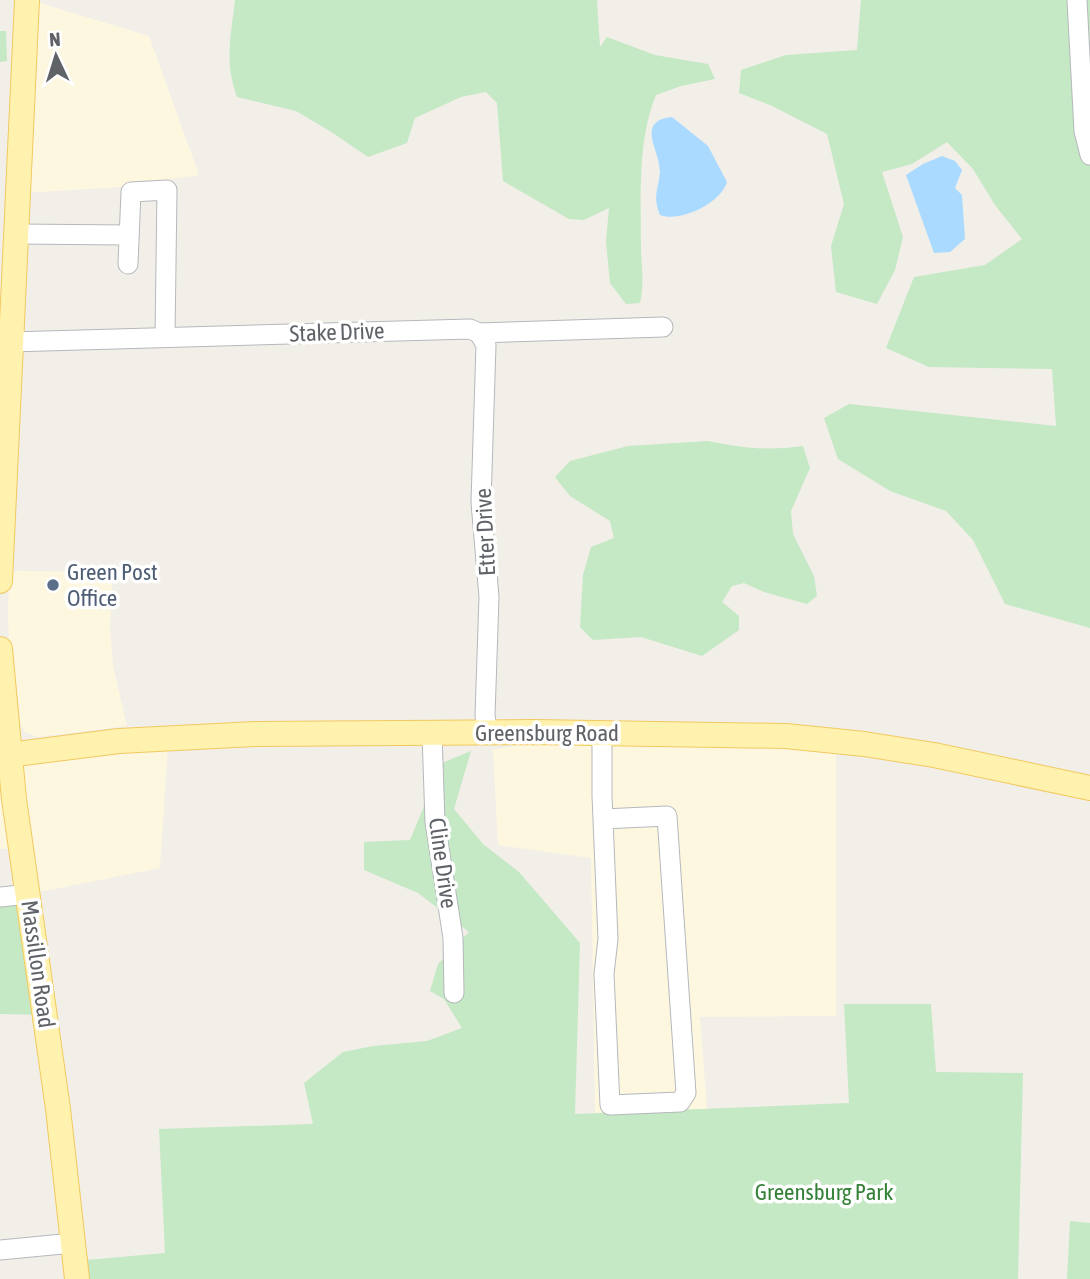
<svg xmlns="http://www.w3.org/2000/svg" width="1090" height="1279" font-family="'Asap Condensed',sans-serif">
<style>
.commercial{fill:#fef7e0}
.green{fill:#c5e8c5}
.water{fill:#aadaff}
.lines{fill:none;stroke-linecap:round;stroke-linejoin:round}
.minor-casing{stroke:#b5b8bc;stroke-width:21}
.major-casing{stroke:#f2c960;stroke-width:26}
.minor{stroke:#fff;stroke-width:19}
.major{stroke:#fff2af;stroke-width:24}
.service-dot{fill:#5c6f8a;stroke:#fff;stroke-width:2.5}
.labels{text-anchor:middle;stroke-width:7;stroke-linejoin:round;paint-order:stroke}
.street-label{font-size:23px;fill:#5f6368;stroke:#fff}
.service-label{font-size:23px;fill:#4e5e75;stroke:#fff;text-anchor:start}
.park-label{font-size:23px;fill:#348238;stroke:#fff}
</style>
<rect width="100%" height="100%" fill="#f1efe8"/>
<g class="commercial">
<path d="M 33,1 L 149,36 L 199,175 L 120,187 L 23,193 Z"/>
<path d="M 9,571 L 113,572 L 110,626 L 113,666 L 127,726 L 38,737 L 25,732 L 11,708 L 8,613 Z"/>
<path d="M 536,742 L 836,748 L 836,1016 L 700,1017 L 707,1109 L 595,1113 L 591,858 L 498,845 L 493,750 Z"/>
<path d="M 168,746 L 160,868 L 34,893 L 15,757 Z"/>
<path d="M 0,791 L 14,848 L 0,849 Z"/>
</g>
<g class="green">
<path d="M 235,0 L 597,0 L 600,47 L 607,37 L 655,55 L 708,64 L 715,79 L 681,86 L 656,95 C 637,141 641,200 641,250 C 642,269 644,285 640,303 L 626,304 L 610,283 L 606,242 L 609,208 L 584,220 L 569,219 L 503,181 L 497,103 L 486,92 L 461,97 L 415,118 L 407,143 L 368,157 L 333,133 L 296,111 L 237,97 C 224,61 231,37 235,0 Z"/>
<path d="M 861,0 L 1090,0 L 1090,628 L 1005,604 L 973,540 L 946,511 L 890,491 L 838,459 L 824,418 L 849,404 L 1056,426 L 1052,369 L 929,367 L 886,348 L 914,277 L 985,265 L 1022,239 L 995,205 L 973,169 L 947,142 L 912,164 L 882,172 L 903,237 L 895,270 L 877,304 L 836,292 L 831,246 L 844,204 L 827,134 L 772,106 L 739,93 L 741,70 L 786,55 L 857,50 Z"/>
<path d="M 0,31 L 6,31 L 7,61 L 0,62 Z"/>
<path d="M 708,441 C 743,448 767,451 803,446 L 810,468 L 791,511 L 793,534 L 814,576 L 817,596 L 807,604 L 764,592 L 744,583 L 732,586 L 722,602 L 739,616 L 739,630 L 702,656 L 641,637 L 593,640 L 580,627 L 583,575 L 591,547 L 614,538 L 610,521 L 570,496 L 555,477 L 570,461 L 628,446 Z"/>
<path d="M 471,751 L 454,809 L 483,844 L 519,872 L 580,943 L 575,1114 L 849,1103 L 844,1004 L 931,1004 L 936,1072 L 1023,1073 L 1018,1279 L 89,1279 L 87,1260 L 165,1253 L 159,1129 L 313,1124 L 304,1083 L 343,1052 L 373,1046 L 427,1041 L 462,1028 L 444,999 L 430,991 L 438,964 L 469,932 L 418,893 L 364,870 L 364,842 L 410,840 L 442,763 Z"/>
<path d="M 29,894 L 45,1015 L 0,1014 L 0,897 Z"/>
<path d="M 1070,1221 L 1090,1223 L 1090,1279 L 1067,1279 Z"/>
</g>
<g class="water">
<path d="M 672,117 L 708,146 L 727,182 C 721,203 680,223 660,215 C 652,195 659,189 660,171 C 660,150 635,121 672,117 Z"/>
<path d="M 942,156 L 955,161 L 962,170 L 955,188 L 962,195 L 965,239 L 950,252 L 934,253 L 906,175 L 923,164 Z"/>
</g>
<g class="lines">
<defs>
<g id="minor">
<path d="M 1077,0 L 1084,131 L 1090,155"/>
<path d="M 16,234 L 129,235"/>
<path d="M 128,264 L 131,192 L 167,190 L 165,337"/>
<path d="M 479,333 L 486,345 L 481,502 L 489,597 L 485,716 L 488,733"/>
<path d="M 10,342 L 470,329 L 479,333 L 663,327"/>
<path d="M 432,733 L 435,822 L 453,938 L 454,993"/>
<path d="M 602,733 L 602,796 L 608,939 L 604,974 L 610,1105 L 680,1102 L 686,1093 L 667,816 L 603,819"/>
<path d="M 0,897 L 29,894"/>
<path d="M 0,1250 L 73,1243"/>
</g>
<g id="major">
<path d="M 0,581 L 27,0"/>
<path d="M 0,649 L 14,799 L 58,1109 L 77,1279"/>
<path d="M 0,756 L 119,741 L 255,734 L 533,732 L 786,736 L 864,744 L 934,755 L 1090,788"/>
</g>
</defs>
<use href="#minor" class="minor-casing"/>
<use href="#major" class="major-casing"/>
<use href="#minor" class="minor"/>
<use href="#major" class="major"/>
</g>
<circle class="service-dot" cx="53" cy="585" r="7"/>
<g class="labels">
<g class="street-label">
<text transform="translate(337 332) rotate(-2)" y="8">Stake Drive</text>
<text transform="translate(485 532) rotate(-93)" y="8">Etter Drive</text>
<text x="547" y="741">Greensburg Road</text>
<text transform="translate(443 863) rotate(82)" y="8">Cline Drive</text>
<text transform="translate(38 964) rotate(82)" y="8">Massillon Road</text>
</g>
<g class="service-label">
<text x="67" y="580">Green Post<tspan x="67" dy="26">Office</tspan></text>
</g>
<g class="park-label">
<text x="824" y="1200">Greensburg Park</text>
</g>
</g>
<g transform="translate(56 56) rotate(356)" stroke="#ffffff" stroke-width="5" paint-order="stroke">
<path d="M0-5L12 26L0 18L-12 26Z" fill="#5f6368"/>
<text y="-10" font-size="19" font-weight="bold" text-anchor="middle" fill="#5f6368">N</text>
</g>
</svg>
